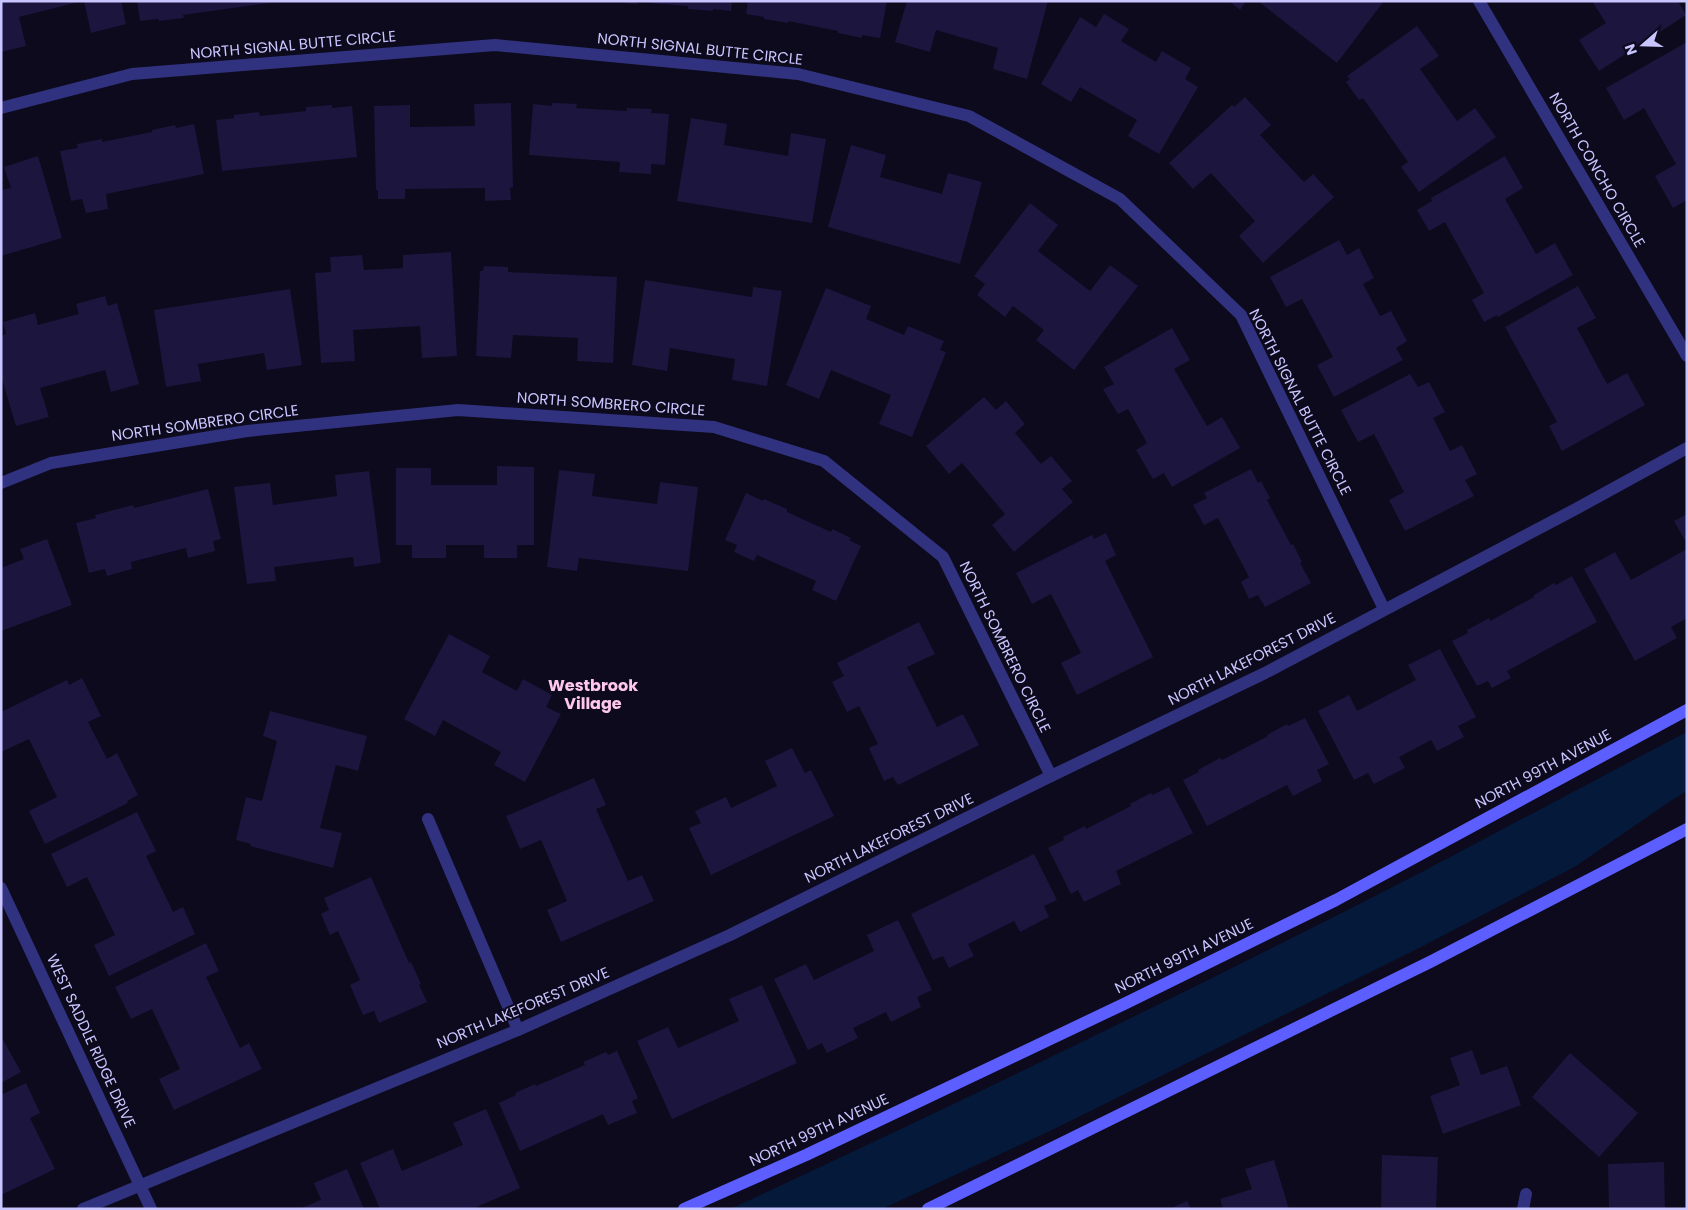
<svg xmlns="http://www.w3.org/2000/svg" width="1688" height="1210" font-family="Poppins,sans-serif">
<style>
.water{fill:#051a3a}
.building{fill:#1c153e}
.lines{fill:none;stroke-linecap:round;stroke-linejoin:round}
.street{stroke:#31327f;stroke-width:12}
.secondary{stroke:#5c5eff;stroke-width:12}
.labels{text-anchor:middle;stroke-width:4;stroke-linejoin:round;paint-order:stroke}
.street-label{font-size:15px;fill:#c9c5ff;stroke:#0c0a1c}
.neighbourhood-label{font-size:16px;font-weight:bold;fill:#ffc7ed;stroke:#0c0a1c}
</style>
<rect width="100%" height="100%" fill="#0c0a1c"/>
<path class="water" d="M 1687,732 L 1687,791 L 1672,800 L 1576,866 L 1421,947 L 1052,1130 L 882,1209 L 730,1209 C 961,1102 1190,991 1416,875 C 1506,828 1596,779 1687,732 Z"/>
<g class="building">
<path d="M 1,1 L 79,1 L 79,2 L 19,17 L 26,46 L 1,52 Z"/>
<path d="M 84,1 L 121,1 L 126,24 L 91,33 Z"/>
<path d="M 137,1 L 276,1 L 276,2 L 183,15 L 184,18 L 159,21 L 158,19 L 140,21 Z"/>
<path d="M 625,1 L 637,1 L 637,4 L 625,3 Z"/>
<path d="M 650,1 L 732,1 L 731,11 L 713,9 L 713,11 L 688,9 L 688,6 L 650,3 Z"/>
<path d="M 748,1 L 887,1 L 880,38 L 862,35 L 862,38 L 838,33 L 838,31 L 788,21 L 788,23 L 764,19 L 764,17 L 746,14 Z"/>
<path d="M 907,1 L 1048,1 L 1027,79 L 993,69 L 998,48 L 936,30 L 930,52 L 895,42 Z"/>
<path d="M 1229,1 L 1246,1 L 1240,10 Z"/>
<path d="M 1258,1 L 1384,1 L 1337,63 Z"/>
<path d="M 1592,1 L 1678,1 L 1686,15 L 1599,71 L 1579,40 L 1606,23 Z"/>
<path d="M 1104,14 L 1129,29 L 1121,41 L 1156,62 L 1162,51 L 1191,68 L 1185,79 L 1198,87 L 1159,154 L 1128,136 L 1137,120 L 1080,87 L 1071,102 L 1041,84 L 1080,17 L 1096,27 Z"/>
<path d="M 1417,26 L 1439,56 L 1420,69 L 1457,121 L 1475,108 L 1496,137 L 1419,192 L 1401,167 L 1408,162 L 1363,98 L 1359,100 L 1346,82 L 1350,79 L 1347,76 Z"/>
<path d="M 1687,42 L 1687,200 L 1673,208 L 1655,176 L 1676,164 L 1644,108 L 1624,120 L 1606,88 Z"/>
<path d="M 1245,97 L 1271,125 L 1260,135 L 1304,182 L 1313,174 L 1334,197 L 1263,263 L 1239,236 L 1255,221 L 1211,173 L 1193,189 L 1169,163 L 1232,105 L 1234,107 Z"/>
<path d="M 511,103 L 513,187 L 510,188 L 511,200 L 485,201 L 485,188 L 405,189 L 405,199 L 378,199 L 378,190 L 376,190 L 374,106 L 410,105 L 410,127 L 475,126 L 474,104 Z"/>
<path d="M 552,103 L 577,104 L 576,108 L 627,111 L 627,108 L 652,109 L 651,113 L 669,114 L 665,165 L 651,164 L 651,174 L 619,172 L 620,162 L 529,155 L 533,104 L 552,106 Z"/>
<path d="M 332,105 L 332,108 L 352,106 L 357,157 L 222,171 L 216,120 L 234,118 L 234,115 L 259,112 L 260,116 L 306,111 L 306,107 Z"/>
<path d="M 691,118 L 727,124 L 724,145 L 788,156 L 791,133 L 826,139 L 812,223 L 677,201 Z"/>
<path d="M 194,124 L 204,174 L 106,194 L 108,209 L 86,213 L 82,199 L 71,201 L 60,151 L 78,148 L 77,144 L 102,139 L 102,142 L 152,132 L 152,130 L 175,125 L 176,128 Z"/>
<path d="M 851,145 L 886,155 L 880,177 L 942,194 L 948,173 L 982,182 L 960,264 L 828,227 Z"/>
<path d="M 38,156 L 62,238 L 1,256 L 1,190 L 11,188 L 4,167 Z"/>
<path d="M 1505,156 L 1523,188 L 1505,199 L 1536,254 L 1555,243 L 1573,275 L 1498,317 L 1497,315 L 1484,322 L 1472,300 L 1484,293 L 1445,222 L 1429,231 L 1417,210 L 1432,201 L 1431,198 Z"/>
<path d="M 1030,203 L 1058,225 L 1038,251 L 1090,291 L 1110,265 L 1138,286 L 1074,370 L 1036,340 L 1044,330 L 1013,306 L 1005,317 L 977,295 L 985,284 L 974,276 Z"/>
<path d="M 1339,240 L 1347,255 L 1359,248 L 1374,278 L 1363,284 L 1380,316 L 1391,311 L 1407,341 L 1396,348 L 1403,360 L 1334,397 L 1317,365 L 1333,357 L 1302,299 L 1286,307 L 1270,277 Z"/>
<path d="M 451,252 L 457,356 L 422,358 L 420,326 L 353,330 L 355,361 L 321,363 L 315,273 L 331,272 L 330,257 L 362,255 L 364,270 L 403,268 L 403,255 Z"/>
<path d="M 484,266 L 508,267 L 508,272 L 617,277 L 613,363 L 577,361 L 578,338 L 513,335 L 511,358 L 476,356 L 480,271 L 483,271 Z"/>
<path d="M 645,280 L 752,297 L 753,287 L 782,291 L 767,386 L 732,380 L 735,359 L 670,348 L 667,371 L 632,365 Z"/>
<path d="M 1578,286 L 1596,318 L 1577,328 L 1607,384 L 1627,373 L 1645,405 L 1562,451 L 1549,426 L 1557,422 L 1505,327 Z"/>
<path d="M 826,288 L 871,306 L 866,319 L 904,335 L 908,326 L 944,341 L 940,350 L 946,352 L 912,437 L 879,424 L 891,395 L 831,370 L 819,399 L 786,385 Z"/>
<path d="M 290,289 L 302,365 L 267,370 L 264,353 L 198,364 L 201,381 L 166,387 L 154,310 Z"/>
<path d="M 105,296 L 108,306 L 117,303 L 139,384 L 111,392 L 105,370 L 40,388 L 49,417 L 16,426 L 1,376 L 1,336 L 6,334 L 3,322 L 35,313 L 38,325 L 79,314 L 76,304 Z"/>
<path d="M 1172,328 L 1190,360 L 1174,369 L 1207,426 L 1222,417 L 1240,448 L 1172,487 L 1164,473 L 1153,479 L 1136,450 L 1147,443 L 1128,409 L 1118,414 L 1103,389 L 1114,384 L 1104,367 Z"/>
<path d="M 1410,374 L 1418,387 L 1429,382 L 1445,412 L 1433,418 L 1450,451 L 1462,445 L 1477,474 L 1465,480 L 1474,496 L 1405,531 L 1389,500 L 1404,492 L 1374,434 L 1358,442 L 1341,410 Z"/>
<path d="M 984,397 L 996,410 L 1006,401 L 1025,424 L 1015,433 L 1041,464 L 1051,456 L 1072,481 L 1062,489 L 1073,502 L 1014,552 L 992,525 L 1005,514 L 962,463 L 949,474 L 926,446 Z"/>
<path d="M 497,466 L 534,467 L 534,545 L 517,545 L 517,558 L 484,558 L 484,545 L 446,545 L 446,558 L 412,558 L 412,545 L 396,545 L 396,468 L 431,468 L 431,485 L 497,485 Z"/>
<path d="M 1251,469 L 1258,483 L 1261,481 L 1270,498 L 1267,500 L 1291,545 L 1293,544 L 1302,562 L 1300,563 L 1311,583 L 1265,607 L 1258,595 L 1249,599 L 1241,582 L 1249,577 L 1218,518 L 1204,525 L 1193,505 L 1207,498 L 1204,493 Z"/>
<path d="M 559,470 L 595,474 L 592,496 L 657,504 L 660,482 L 698,487 L 688,571 L 579,558 L 577,571 L 547,567 Z"/>
<path d="M 369,471 L 381,563 L 354,567 L 353,557 L 274,567 L 276,581 L 247,584 L 234,487 L 270,483 L 273,505 L 337,496 L 335,475 Z"/>
<path d="M 208,489 L 221,539 L 213,541 L 215,551 L 188,558 L 186,548 L 131,562 L 132,569 L 107,576 L 105,569 L 89,573 L 76,523 L 96,518 L 95,515 L 133,505 L 134,508 Z"/>
<path d="M 746,493 L 763,501 L 764,499 L 787,509 L 787,512 L 831,532 L 832,529 L 851,538 L 849,540 L 861,546 L 836,601 L 812,590 L 816,581 L 757,555 L 754,561 L 734,552 L 737,545 L 725,540 Z"/>
<path d="M 1687,514 L 1687,544 L 1674,521 Z"/>
<path d="M 1106,533 L 1116,555 L 1105,561 L 1153,657 L 1077,695 L 1061,663 L 1081,653 L 1051,594 L 1032,604 L 1016,573 L 1092,535 L 1094,539 Z"/>
<path d="M 47,539 L 72,605 L 1,631 L 1,568 L 24,559 L 20,549 Z"/>
<path d="M 1687,549 L 1687,618 L 1671,627 L 1677,638 L 1635,661 L 1584,569 L 1615,552 L 1631,580 Z"/>
<path d="M 1572,576 L 1597,622 L 1507,671 L 1511,678 L 1492,688 L 1488,681 L 1477,686 L 1452,641 L 1468,633 L 1467,630 L 1489,618 L 1490,621 L 1534,597 L 1534,595 L 1554,583 L 1556,585 Z"/>
<path d="M 919,622 L 935,654 L 907,667 L 937,727 L 963,714 L 979,745 L 898,785 L 893,777 L 884,781 L 869,748 L 878,744 L 859,706 L 847,712 L 832,682 L 844,676 L 837,663 Z"/>
<path d="M 449,634 L 490,656 L 482,672 L 517,691 L 523,679 L 552,695 L 546,707 L 561,714 L 525,782 L 494,765 L 501,752 L 443,720 L 435,736 L 404,719 Z"/>
<path d="M 1440,649 L 1476,717 L 1458,726 L 1464,737 L 1437,751 L 1431,740 L 1399,757 L 1405,768 L 1374,784 L 1368,773 L 1354,780 L 1318,711 L 1349,695 L 1357,711 L 1416,680 L 1408,665 Z"/>
<path d="M 82,678 L 101,716 L 88,722 L 107,759 L 117,753 L 138,795 L 127,801 L 128,803 L 45,844 L 29,811 L 57,797 L 29,739 L 1,752 L 1,712 L 67,680 L 69,685 Z"/>
<path d="M 270,711 L 367,736 L 358,771 L 336,765 L 320,828 L 342,833 L 333,868 L 250,846 L 251,844 L 236,840 L 246,797 L 262,801 L 277,741 L 263,736 Z"/>
<path d="M 1305,718 L 1329,764 L 1317,770 L 1322,781 L 1293,796 L 1287,785 L 1207,826 L 1183,780 L 1199,772 L 1198,770 L 1220,758 L 1222,760 L 1268,736 L 1267,735 L 1287,724 L 1288,726 Z"/>
<path d="M 792,748 L 805,773 L 811,770 L 834,816 L 711,875 L 689,828 L 701,823 L 695,811 L 726,797 L 731,808 L 777,786 L 765,761 Z"/>
<path d="M 594,778 L 606,805 L 596,809 L 628,881 L 642,875 L 654,901 L 561,942 L 547,910 L 567,901 L 541,840 L 520,849 L 506,816 Z"/>
<path d="M 1169,787 L 1193,833 L 1116,871 L 1121,884 L 1084,902 L 1078,890 L 1071,894 L 1048,848 L 1064,840 L 1063,837 L 1085,826 L 1086,829 L 1131,806 L 1130,804 L 1151,793 L 1152,795 Z"/>
<path d="M 137,812 L 156,851 L 146,856 L 173,912 L 183,907 L 195,934 L 109,976 L 94,945 L 115,935 L 87,877 L 67,887 L 51,854 Z"/>
<path d="M 1034,854 L 1057,900 L 1044,906 L 1049,917 L 1020,932 L 1014,921 L 968,944 L 974,956 L 949,968 L 943,956 L 933,960 L 911,914 Z"/>
<path d="M 371,877 L 409,963 L 411,962 L 421,984 L 419,985 L 427,1002 L 379,1023 L 374,1011 L 363,1015 L 350,985 L 360,980 L 338,931 L 330,935 L 321,914 L 329,910 L 324,898 Z"/>
<path d="M 898,920 L 932,990 L 917,997 L 921,1007 L 891,1022 L 886,1012 L 853,1028 L 858,1038 L 827,1053 L 822,1043 L 808,1050 L 774,979 L 806,964 L 814,980 L 874,951 L 867,935 Z"/>
<path d="M 206,943 L 219,971 L 206,977 L 240,1048 L 249,1043 L 262,1069 L 174,1110 L 159,1079 L 180,1069 L 152,1009 L 131,1019 L 115,987 Z"/>
<path d="M 762,985 L 797,1063 L 672,1119 L 637,1041 L 668,1027 L 678,1048 L 739,1021 L 729,999 Z"/>
<path d="M 1,1036 L 21,1072 L 1,1083 Z"/>
<path d="M 1472,1050 L 1481,1075 L 1507,1066 L 1521,1105 L 1443,1134 L 1430,1096 L 1460,1085 L 1450,1058 Z"/>
<path d="M 617,1051 L 638,1098 L 632,1101 L 637,1113 L 608,1125 L 603,1114 L 520,1151 L 499,1103 L 516,1095 L 515,1093 L 535,1084 L 536,1086 L 585,1065 L 583,1062 L 606,1052 L 608,1055 Z"/>
<path d="M 1570,1053 L 1638,1113 L 1599,1157 L 1532,1097 Z"/>
<path d="M 26,1083 L 40,1113 L 30,1118 L 55,1169 L 1,1195 L 1,1095 Z"/>
<path d="M 486,1109 L 520,1188 L 472,1209 L 380,1209 L 360,1163 L 393,1149 L 402,1171 L 463,1145 L 453,1123 Z"/>
<path d="M 1382,1155 L 1438,1157 L 1436,1209 L 1381,1209 Z"/>
<path d="M 1274,1160 L 1289,1209 L 1223,1209 L 1220,1199 L 1252,1189 L 1245,1169 Z"/>
<path d="M 1664,1162 L 1665,1209 L 1609,1209 L 1608,1164 Z"/>
<path d="M 347,1169 L 364,1209 L 299,1209 L 321,1200 L 314,1183 Z"/>
<path d="M 1187,1201 L 1191,1209 L 1169,1209 Z"/>
</g>
<g class="lines">
<g class="street">
<path d="M 1479,1 L 1687,356"/>
<path d="M 1,108 L 132,74 L 495,45 L 798,74 L 969,116 L 1120,199 L 1241,315 L 1384,609"/>
<path d="M 1,483 L 51,463 L 247,431 L 458,410 L 714,427 L 824,461 L 943,557 L 1051,776"/>
<path d="M 428,819 L 518,1030"/>
<path d="M 1,888 L 151,1209"/>
<path d="M 83,1209 L 518,1030 L 730,935 L 1051,776 L 1265,673 L 1572,511 L 1687,448"/>
<path d="M 1523,1209 L 1526,1194"/>
</g>
<g class="secondary">
<path d="M 684,1209 L 806,1155 L 1124,1004 L 1336,900 L 1687,710"/>
<path d="M 928,1209 L 1432,961 L 1687,829"/>
</g>
</g>
<g class="labels">
<g class="street-label">
<text transform="translate(293 45) rotate(-5)" y="5">NORTH SIGNAL BUTTE CIRCLE</text>
<text transform="translate(700 49) rotate(6)" y="5">NORTH SIGNAL BUTTE CIRCLE</text>
<text transform="translate(1597 170) rotate(60)" y="5">NORTH CONCHO CIRCLE</text>
<text transform="translate(1300 402) rotate(63)" y="5">NORTH SIGNAL BUTTE CIRCLE</text>
<text transform="translate(611 404) rotate(4)" y="5">NORTH SOMBRERO CIRCLE</text>
<text transform="translate(205 423) rotate(-8)" y="5">NORTH SOMBRERO CIRCLE</text>
<text transform="translate(1005 647) rotate(64)" y="5">NORTH SOMBRERO CIRCLE</text>
<text transform="translate(1252 659) rotate(-27)" y="5">NORTH LAKEFOREST DRIVE</text>
<text transform="translate(1543 769) rotate(-28)" y="5">NORTH 99TH AVENUE</text>
<text transform="translate(889 838) rotate(-26)" y="5">NORTH LAKEFOREST DRIVE</text>
<text transform="translate(1184 956) rotate(-26)" y="5">NORTH 99TH AVENUE</text>
<text transform="translate(523 1008) rotate(-23)" y="5">NORTH LAKEFOREST DRIVE</text>
<text transform="translate(91 1041) rotate(65)" y="5">WEST SADDLE RIDGE DRIVE</text>
<text transform="translate(819 1130) rotate(-25)" y="5">NORTH 99TH AVENUE</text>
</g>
<g class="neighbourhood-label">
<text x="593" y="691">Westbrook<tspan x="593" dy="18">Village</tspan></text>
</g>
</g>
<rect width="1688" height="1210" fill="none" stroke="#c9c5ff" stroke-width="5"/>
<g transform="translate(1643 45) rotate(250)" stroke="#0c0a1c" stroke-width="4" paint-order="stroke">
<path d="M0-4L9 19L0 12L-9 19Z" fill="#c9c5ff"/>
<text y="-8" font-size="14" font-weight="bold" text-anchor="middle" fill="#c9c5ff">N</text>
</g>
</svg>
